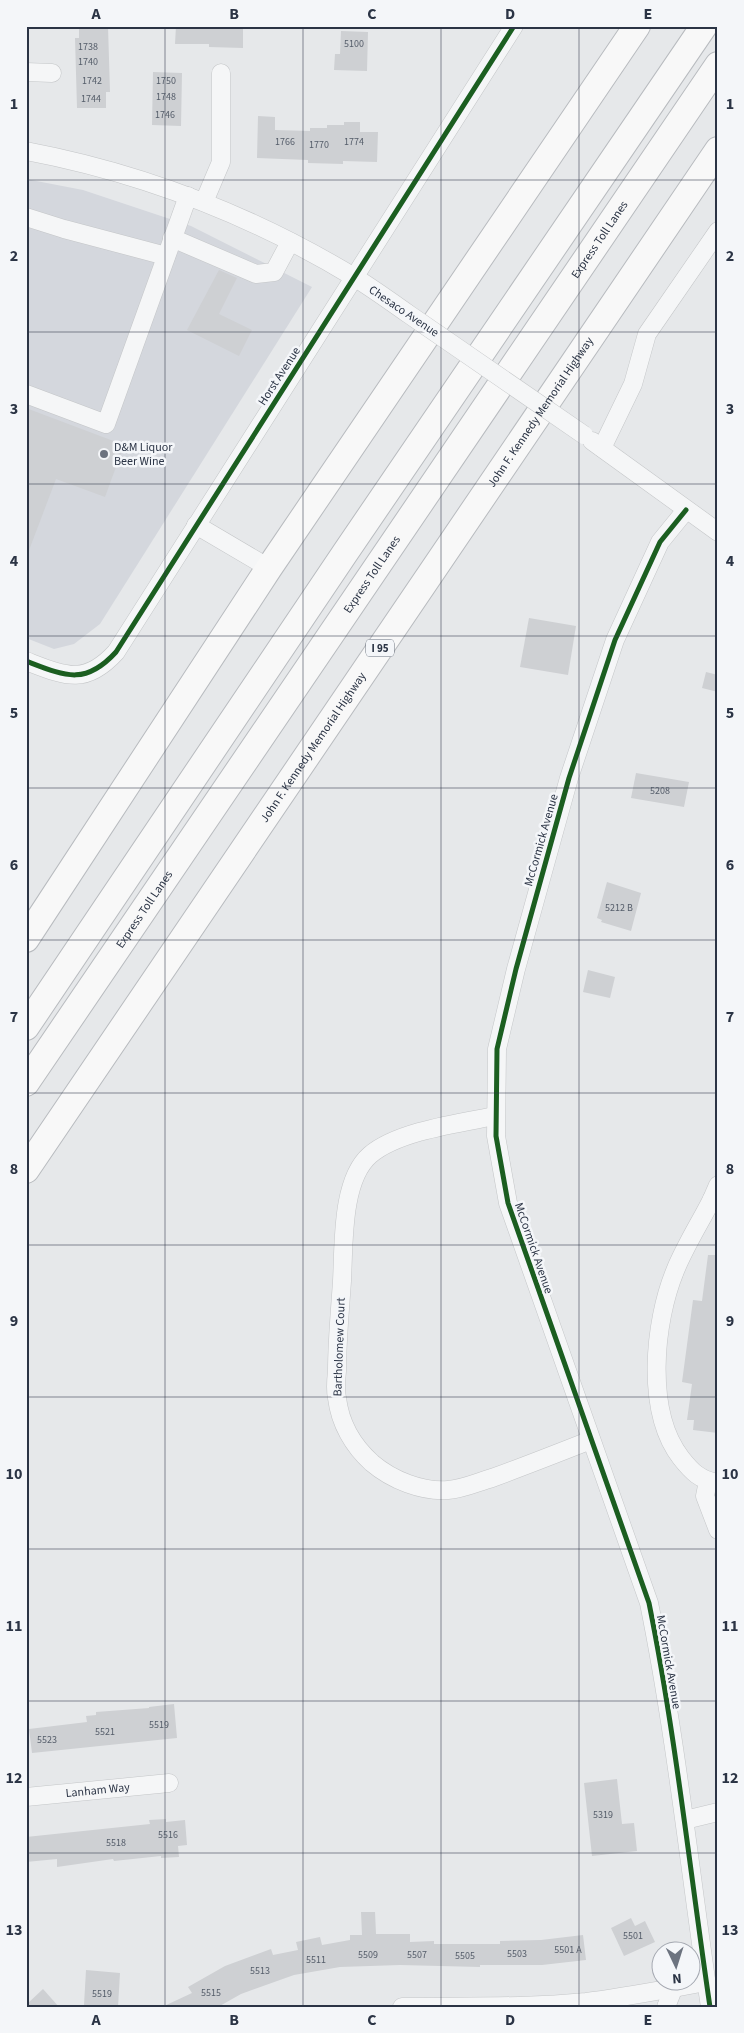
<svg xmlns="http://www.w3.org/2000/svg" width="744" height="2033" font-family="'Source Sans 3',sans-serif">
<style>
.built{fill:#d4d7dd}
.building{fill:#ced0d3}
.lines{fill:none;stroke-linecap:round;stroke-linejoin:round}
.minor-casing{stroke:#c4c6c8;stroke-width:19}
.highway-casing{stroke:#b8bbbf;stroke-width:28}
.minor{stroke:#f5f6f7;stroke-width:18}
.highway{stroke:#f8f8f8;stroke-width:26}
.minor-bridge-casing{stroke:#c4c6c8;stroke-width:19;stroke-linecap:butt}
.minor-bridge{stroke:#f5f6f7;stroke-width:18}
.cycleway-casing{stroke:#f4f6f9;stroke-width:8}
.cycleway{stroke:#1b5e20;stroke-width:5}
.grid{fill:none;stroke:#2b3445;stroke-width:1;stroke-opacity:0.55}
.poi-dot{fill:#6c737f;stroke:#f4f6f9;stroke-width:2}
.labels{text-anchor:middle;stroke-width:5;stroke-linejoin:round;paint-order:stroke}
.number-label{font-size:10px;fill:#545c69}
.shield{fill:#f4f6f9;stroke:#676e7b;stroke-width:1}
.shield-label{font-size:11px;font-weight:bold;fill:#2b3445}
.street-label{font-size:12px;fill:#2b3445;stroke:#f4f6f9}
.poi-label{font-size:12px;fill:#2b3445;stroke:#f4f6f9;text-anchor:start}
.neatline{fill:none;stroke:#2b3445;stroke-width:2}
.grid-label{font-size:16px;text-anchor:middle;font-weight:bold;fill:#2b3445}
</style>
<rect width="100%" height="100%" fill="#e6e8ea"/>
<path class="built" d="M 26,179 L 83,190 L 191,226 L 312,287 L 100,624 L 74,644 L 54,649 L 26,638 Z"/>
<g class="building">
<path d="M 79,26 L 108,26 L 110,92 L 106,92 L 106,108 L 77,108 L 75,38 L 79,38 Z"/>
<path d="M 176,26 L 243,26 L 243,48 L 209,47 L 209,44 L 175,44 Z"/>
<path d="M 341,31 L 368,32 L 367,71 L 334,70 L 335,54 L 340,54 Z"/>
<path d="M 153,72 L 182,73 L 181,126 L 152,125 Z"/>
<path d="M 258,116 L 275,117 L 275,130 L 310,131 L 310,128 L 327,128 L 327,125 L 344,125 L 344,122 L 360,122 L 360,132 L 378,132 L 377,162 L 343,161 L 343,164 L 308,163 L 308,160 L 257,158 Z"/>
<path d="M 219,270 L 237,278 L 219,314 L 252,330 L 239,356 L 187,330 Z"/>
<path d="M 26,408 L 124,445 L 105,497 L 56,479 L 28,553 Z"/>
<path d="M 529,618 L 576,626 L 568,675 L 520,667 Z"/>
<path d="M 706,672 L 718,675 L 718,692 L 702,688 Z"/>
<path d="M 636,773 L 689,782 L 684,807 L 631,798 Z"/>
<path d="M 607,882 L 641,893 L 631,931 L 601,922 L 602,920 L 597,918 Z"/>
<path d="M 588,970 L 615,977 L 610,998 L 583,992 Z"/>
<path d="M 708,1255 L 718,1255 L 718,1433 L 693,1430 L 694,1420 L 687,1420 L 692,1384 L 682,1382 L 693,1300 L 702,1301 Z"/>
<path d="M 174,1704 L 177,1738 L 32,1753 L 29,1729 L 87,1722 L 86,1716 L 96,1715 L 96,1712 L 149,1708 L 149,1707 Z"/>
<path d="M 617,1779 L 622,1824 L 634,1823 L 637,1851 L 592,1856 L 584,1783 Z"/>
<path d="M 166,1819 L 166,1822 L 185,1820 L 187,1845 L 178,1846 L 179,1857 L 161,1858 L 161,1856 L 114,1861 L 113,1859 L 57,1867 L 57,1859 L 26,1862 L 26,1837 L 150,1824 L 149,1820 Z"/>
<path d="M 361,1912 L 375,1912 L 376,1934 L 410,1934 L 410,1942 L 434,1941 L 434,1944 L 500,1944 L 500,1941 L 541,1940 L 583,1935 L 586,1960 L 542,1965 L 480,1965 L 480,1967 L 400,1965 L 340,1967 L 294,1975 L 241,1994 L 218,2007 L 162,2007 L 192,1993 L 188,1987 L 225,1966 L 271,1949 L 273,1955 L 298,1950 L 296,1942 L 320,1937 L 322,1945 L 350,1940 L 350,1935 L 362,1935 Z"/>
<path d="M 631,1918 L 635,1926 L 645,1921 L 655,1942 L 624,1956 L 611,1928 Z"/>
<path d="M 86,1970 L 120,1973 L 118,2007 L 84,2005 Z"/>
<path d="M 43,1989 L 59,2007 L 26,2007 L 26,2005 Z"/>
</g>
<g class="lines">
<defs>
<g id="minor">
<path d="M 26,72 L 52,73"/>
<path d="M 26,151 C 142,173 253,216 354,277 C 372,288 390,301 407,313"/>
<path d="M 204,202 L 221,162 L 221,73"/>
<path d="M 26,217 L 64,229 L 166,256"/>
<path d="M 172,238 L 256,274 L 274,272 L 290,242"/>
<path d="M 26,394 L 106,424 L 188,196"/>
<path d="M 592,441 L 718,532"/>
<path d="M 602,448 L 633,384 L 647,334 L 718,231"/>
<path d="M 686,510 L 660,542 L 615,640 L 569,778 L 516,969 L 497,1049 L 496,1136 L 508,1203 L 649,1603 C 676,1737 690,1872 710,2007"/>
<path d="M 196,525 L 269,568"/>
<path d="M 26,661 C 65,676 85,686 116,652 L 514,26"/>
<path d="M 495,1116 C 460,1123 398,1131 370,1155 C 341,1180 344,1245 342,1281 C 340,1311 337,1341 337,1371 C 336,1380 335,1389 337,1398 C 340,1423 353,1446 372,1463 C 392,1480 422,1492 448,1490 C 463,1489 478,1482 492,1478 C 525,1466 558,1453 591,1440"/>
<path d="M 712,1199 L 718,1185"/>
<path d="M 718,1201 L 712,1199 C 700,1223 685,1246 675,1271 C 654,1322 645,1412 681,1458 C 692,1472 700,1480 718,1483"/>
<path d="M 708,1481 L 705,1496 L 718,1530"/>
<path id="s1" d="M 26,1797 L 169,1783"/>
<path d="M 685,1820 L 718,1812"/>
<path d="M 402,2007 C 463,2006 525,2008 586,2002 C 626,1997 666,1989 707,1982"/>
<path d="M 666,2007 L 674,1987"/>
</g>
<g id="highway">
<path d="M 26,939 L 269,568 L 637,26"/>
<path d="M 26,1027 L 345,553 L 704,26"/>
<path id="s2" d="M 26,1083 L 718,65"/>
<path id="s3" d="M 26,1170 L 718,150"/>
</g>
</defs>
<use href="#minor" class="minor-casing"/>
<use href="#highway" class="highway-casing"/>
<use href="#minor" class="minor"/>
<use href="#highway" class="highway"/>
<defs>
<path id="minor-bridge" d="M 407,313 L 584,435"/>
</defs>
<use href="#minor-bridge" class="minor-bridge-casing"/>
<use href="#minor-bridge" class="minor-bridge"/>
<defs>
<g id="cycleway">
<path d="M 686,510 L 660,542 L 615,640 L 569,778 L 516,969 L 497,1049 L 496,1136 L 508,1203 L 649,1603 C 676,1737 690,1872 710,2007"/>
<path d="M 26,661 C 65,676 85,686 116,652 L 514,26"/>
</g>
</defs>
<use href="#cycleway" class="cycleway-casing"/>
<use href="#cycleway" class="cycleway"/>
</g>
<path class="grid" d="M 165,26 L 165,2007M 303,26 L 303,2007M 441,26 L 441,2007M 579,26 L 579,2007M 26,180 L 718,180M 26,332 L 718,332M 26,484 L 718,484M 26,636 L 718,636M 26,788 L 718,788M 26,940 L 718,940M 26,1093 L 718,1093M 26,1245 L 718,1245M 26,1397 L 718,1397M 26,1549 L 718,1549M 26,1701 L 718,1701M 26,1853 L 718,1853"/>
<circle class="poi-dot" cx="104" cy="454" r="5"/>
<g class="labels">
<g class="number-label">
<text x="354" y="47">5100</text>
<text x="88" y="50">1738</text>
<text x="88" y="65">1740</text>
<text x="92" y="84">1742</text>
<text x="166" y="84">1750</text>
<text x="166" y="100">1748</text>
<text x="91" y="102">1744</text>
<text x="165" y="118">1746</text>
<text x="285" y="145">1766</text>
<text x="354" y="145">1774</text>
<text x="319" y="148">1770</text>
<text x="660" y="794">5208</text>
<text x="619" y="911">5212 B</text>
<text x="159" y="1728">5519</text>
<text x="105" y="1735">5521</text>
<text x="47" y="1743">5523</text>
<text x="603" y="1818">5319</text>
<text x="168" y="1838">5516</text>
<text x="116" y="1846">5518</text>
<text x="633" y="1939">5501</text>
<text x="568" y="1953">5501 A</text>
<text x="517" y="1957">5503</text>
<text x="368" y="1958">5509</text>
<text x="417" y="1958">5507</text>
<text x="465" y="1959">5505</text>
<text x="316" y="1963">5511</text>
<text x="260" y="1974">5513</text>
<text x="211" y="1996">5515</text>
<text x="102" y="1997">5519</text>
</g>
<rect class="shield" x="366" y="639.5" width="28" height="17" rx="4"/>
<g class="shield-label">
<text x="380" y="652">I 95</text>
</g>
<g class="street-label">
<text dy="4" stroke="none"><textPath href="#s2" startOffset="1020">Express Toll Lanes</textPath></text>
<text transform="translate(404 311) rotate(34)" y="4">Chesaco Avenue</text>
<text transform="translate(279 376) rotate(-57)" y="4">Horst Avenue</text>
<text dy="4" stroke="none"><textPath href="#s3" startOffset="916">John F. Kennedy Memorial Highway</textPath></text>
<text dy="4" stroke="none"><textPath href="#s2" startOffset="615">Express Toll Lanes</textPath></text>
<text dy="4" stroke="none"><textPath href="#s3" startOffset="511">John F. Kennedy Memorial Highway</textPath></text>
<text transform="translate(541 840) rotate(-74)" y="4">McCormick Avenue</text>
<text dy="4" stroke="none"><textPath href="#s2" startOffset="210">Express Toll Lanes</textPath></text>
<text transform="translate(534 1248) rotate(71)" y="4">McCormick Avenue</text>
<text transform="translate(339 1347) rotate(-88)" y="4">Bartholomew Court</text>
<text transform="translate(669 1662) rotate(80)" y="4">McCormick Avenue</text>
<text dy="4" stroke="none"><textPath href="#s1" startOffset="72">Lanham Way</textPath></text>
</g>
<g class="poi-label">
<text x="114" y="451">D&amp;M Liquor<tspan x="114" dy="14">Beer Wine</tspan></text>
</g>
</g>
<rect width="744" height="2033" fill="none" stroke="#f4f6f9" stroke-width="55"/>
<g transform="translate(676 1966) rotate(176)"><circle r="24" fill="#f4f6f9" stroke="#a4a8b1"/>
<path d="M0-4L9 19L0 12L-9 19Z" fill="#6c737f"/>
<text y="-8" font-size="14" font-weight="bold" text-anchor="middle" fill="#2b3445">N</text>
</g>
<rect x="28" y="28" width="688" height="1978" class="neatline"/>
<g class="grid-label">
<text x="96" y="19">A</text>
<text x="234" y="19">B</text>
<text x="372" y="19">C</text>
<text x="510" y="19">D</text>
<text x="648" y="19">E</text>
<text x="14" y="109">1</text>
<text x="730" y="109">1</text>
<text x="14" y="261">2</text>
<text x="730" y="261">2</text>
<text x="14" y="414">3</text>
<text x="730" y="414">3</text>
<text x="14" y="566">4</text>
<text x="730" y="566">4</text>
<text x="14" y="718">5</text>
<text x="730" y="718">5</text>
<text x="14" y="870">6</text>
<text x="730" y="870">6</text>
<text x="14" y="1022">7</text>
<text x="730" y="1022">7</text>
<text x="14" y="1174">8</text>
<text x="730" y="1174">8</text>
<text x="14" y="1326">9</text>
<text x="730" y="1326">9</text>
<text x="14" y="1479">10</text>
<text x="730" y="1479">10</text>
<text x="14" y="1631">11</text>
<text x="730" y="1631">11</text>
<text x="14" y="1783">12</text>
<text x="730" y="1783">12</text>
<text x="14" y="1935">13</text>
<text x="730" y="1935">13</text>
<text x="96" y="2025">A</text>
<text x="234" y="2025">B</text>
<text x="372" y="2025">C</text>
<text x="510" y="2025">D</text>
<text x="648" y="2025">E</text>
</g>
</svg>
